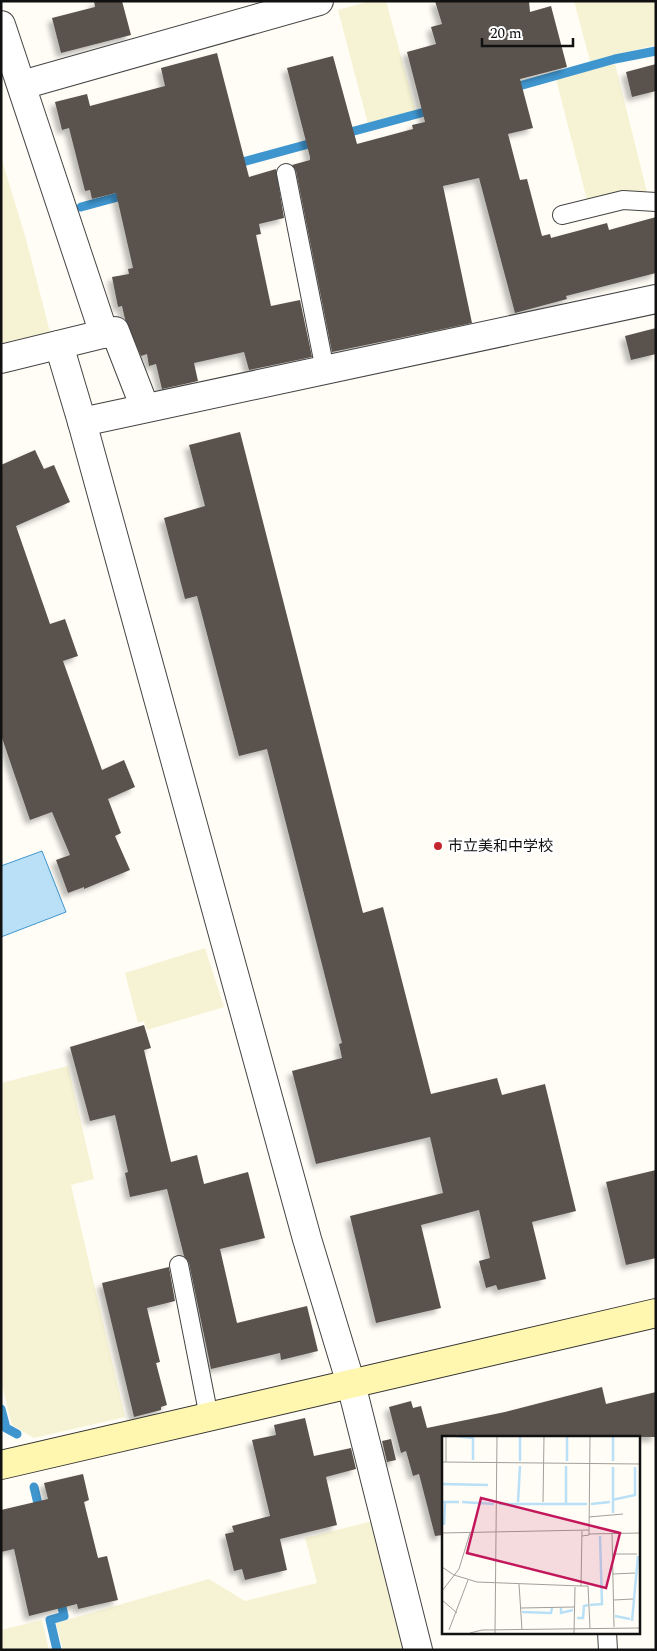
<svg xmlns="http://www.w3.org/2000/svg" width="657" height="1651" font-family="Spectral,'Noto Sans JP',serif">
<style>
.farmland{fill:#f6f3d4}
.water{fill:#b9e0f7;stroke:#3f96cf}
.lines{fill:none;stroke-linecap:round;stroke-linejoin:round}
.stream{stroke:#3f96cf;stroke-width:9}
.building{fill:#5a524d;filter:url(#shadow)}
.lane-casing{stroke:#444;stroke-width:20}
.street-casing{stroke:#444;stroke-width:30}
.secondary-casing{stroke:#333;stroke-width:30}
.lane{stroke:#fff;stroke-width:18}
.street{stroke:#fff;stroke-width:28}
.secondary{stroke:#fff6b0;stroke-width:28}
.poi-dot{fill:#c4262e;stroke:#fff;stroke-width:2}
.labels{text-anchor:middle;stroke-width:5;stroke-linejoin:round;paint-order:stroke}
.poi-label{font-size:15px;fill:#111;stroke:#fff;text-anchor:start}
.inset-river{fill:none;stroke:#b9e0f7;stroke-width:2.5}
.inset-road{fill:none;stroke:#a09f9a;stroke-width:1}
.view{fill:#c2185b;fill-opacity:0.15;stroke:#c2185b;stroke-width:2.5}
.inset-edge{fill:none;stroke:#111;stroke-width:2.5}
</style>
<defs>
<filter id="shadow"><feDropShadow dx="-4.5" dy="4.5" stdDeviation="2.5" flood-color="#0004"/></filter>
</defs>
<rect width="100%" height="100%" fill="#fffdf5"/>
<g class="farmland">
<path d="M 370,1 L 386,1 L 416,112 L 368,124 L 338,10 Z"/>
<path d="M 574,1 L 656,1 L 656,45 L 590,61 Z"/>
<path d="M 615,64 L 647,192 L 624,191 L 587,200 L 556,79 Z"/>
<path d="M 1,157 L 26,239 L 51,336 L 1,351 Z"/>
<path d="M 205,948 L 224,1007 L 147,1030 L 144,1021 L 138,1023 L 125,973 Z"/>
<path d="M 68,1066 L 94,1179 L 71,1185 L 125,1417 L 34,1438 L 12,1425 L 1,1382 L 1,1083 Z"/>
<path d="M 373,1521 L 405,1650 L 63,1650 L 56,1623 L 209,1579 L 245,1601 L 317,1583 L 305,1538 Z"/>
<path d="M 42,1620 L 49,1650 L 1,1650 L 1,1630 Z"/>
</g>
<path class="water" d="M 42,851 L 66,912 L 1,937 L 1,866 Z"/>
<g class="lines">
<g class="stream">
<path d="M 512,88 L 615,59 L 656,51"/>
<path d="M 343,134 L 432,110"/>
<path d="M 235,164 L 316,142"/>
<path d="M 81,207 L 129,194"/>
<path d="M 1,1409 L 6,1428 L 17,1434"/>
<path d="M 34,1487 L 40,1512"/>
<path d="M 57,1650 L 50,1620 L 64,1616 L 60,1598"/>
</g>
</g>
<g class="building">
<path d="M 94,1 L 122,1 L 131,35 L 61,53 L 52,18 L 95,7 Z"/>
<path d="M 435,1 L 529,1 L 530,12 L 551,6 L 567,67 L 520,79 L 533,128 L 508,134 L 520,180 L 527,179 L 542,236 L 550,234 L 551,238 L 607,223 L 609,230 L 656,217 L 656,273 L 566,296 L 567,299 L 515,313 L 479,178 L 443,186 L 472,323 L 332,352 L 296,171 L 292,165 L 310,160 L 310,157 L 287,68 L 333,56 L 357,144 L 413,129 L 412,125 L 425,122 L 407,52 L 436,44 L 431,27 L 442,24 Z"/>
<path d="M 217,53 L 249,177 L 276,169 L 284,218 L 259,224 L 261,234 L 256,235 L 271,306 L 300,300 L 312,357 L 249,370 L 244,352 L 194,363 L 198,381 L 162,389 L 156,364 L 149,366 L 147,354 L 141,356 L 125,319 L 122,306 L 118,307 L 112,277 L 129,274 L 128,269 L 133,268 L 116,193 L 92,199 L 90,190 L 85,191 L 69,128 L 62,130 L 55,102 L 87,94 L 90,106 L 165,86 L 161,68 Z"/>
<path d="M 656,64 L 656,91 L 632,97 L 626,72 Z"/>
<path d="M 656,328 L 656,354 L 631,360 L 625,336 Z"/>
<path d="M 240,432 L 363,913 L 383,907 L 431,1094 L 497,1078 L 502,1095 L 545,1084 L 576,1211 L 532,1222 L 546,1279 L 498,1290 L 496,1285 L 486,1288 L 479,1261 L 490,1258 L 479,1210 L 421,1225 L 441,1308 L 376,1323 L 350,1216 L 443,1193 L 430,1137 L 316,1164 L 292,1071 L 342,1058 L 339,1044 L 342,1043 L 267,749 L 239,756 L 197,596 L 185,599 L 164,518 L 205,506 L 189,445 Z"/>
<path d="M 35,450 L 44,469 L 54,465 L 70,502 L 16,526 L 50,624 L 65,619 L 78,656 L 63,661 L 102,770 L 124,760 L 135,787 L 108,799 L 121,833 L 115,836 L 130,870 L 84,889 L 84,887 L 68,893 L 56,860 L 70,855 L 52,812 L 30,820 L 1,735 L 1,465 Z"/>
<path d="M 144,1025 L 151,1048 L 144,1050 L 171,1162 L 197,1155 L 204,1184 L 248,1172 L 265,1238 L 220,1249 L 237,1323 L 307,1306 L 318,1351 L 281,1360 L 280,1353 L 211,1369 L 189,1263 L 184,1256 L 167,1189 L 130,1197 L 125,1173 L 128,1172 L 115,1115 L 90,1121 L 70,1047 Z"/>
<path d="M 656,1170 L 656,1258 L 626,1265 L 606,1182 Z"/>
<path d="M 169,1267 L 175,1301 L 147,1308 L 160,1362 L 156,1363 L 167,1405 L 161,1407 L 161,1410 L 134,1417 L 102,1283 Z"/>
<path d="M 602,1387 L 606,1404 L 656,1392 L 656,1437 L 443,1437 L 443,1535 L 435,1536 L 419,1474 L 413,1476 L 406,1451 L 401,1453 L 389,1407 L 411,1401 L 413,1408 L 421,1406 L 427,1428 L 505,1412 Z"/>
<path d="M 305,1418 L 314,1456 L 351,1448 L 356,1469 L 326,1477 L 337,1525 L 280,1539 L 287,1570 L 245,1580 L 242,1569 L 234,1571 L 225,1534 L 234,1532 L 232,1526 L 270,1516 L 252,1440 L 276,1435 L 274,1425 Z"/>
<path d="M 391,1439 L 396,1460 L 387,1462 L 382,1441 Z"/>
<path d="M 83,1474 L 89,1500 L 84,1502 L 98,1558 L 107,1556 L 118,1600 L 78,1609 L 77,1604 L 29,1616 L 14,1549 L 1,1552 L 1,1510 L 48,1499 L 44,1483 Z"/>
</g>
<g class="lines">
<defs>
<g id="lane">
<path d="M 286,173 L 325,370"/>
<path d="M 562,215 L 623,200 L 656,202"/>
<path d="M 179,1265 L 209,1417"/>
<path d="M 607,1632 L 608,1650"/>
</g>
<g id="street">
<path d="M 1,25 L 104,334"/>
<path d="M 22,85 L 319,1"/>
<path d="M 59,345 L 82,422 L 307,1239 L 351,1384 L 418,1650"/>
<path d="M 1,359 L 115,331 L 145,408"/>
<path d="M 82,422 L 656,299"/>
</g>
<path id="secondary" d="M 1,1465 L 656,1313"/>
</defs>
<use href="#lane" class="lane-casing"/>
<use href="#street" class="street-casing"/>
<use href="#secondary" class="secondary-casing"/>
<use href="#lane" class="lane"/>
<use href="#street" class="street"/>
<use href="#secondary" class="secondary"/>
</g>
<circle class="poi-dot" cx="438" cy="846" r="5"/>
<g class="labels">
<g class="poi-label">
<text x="448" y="851">市立美和中学校</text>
</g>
</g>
<g transform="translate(442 1436)">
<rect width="198" height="198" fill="#fffdf5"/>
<path class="inset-river" d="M 14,0 L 30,2M 31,24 L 31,0M 78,25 L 78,0M 125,25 L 125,0M 171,25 L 171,0M 0,48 L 46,49M 170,64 L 193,59 L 193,31M 0,66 L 17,66M 20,66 L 52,68M 76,66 L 78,30M 124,67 L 124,30M 57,68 L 145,68M 149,68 L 168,66M 171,77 L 171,31M 2,89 L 3,66M 148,169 L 160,168 L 158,100M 119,172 L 119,177 L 131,174M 80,176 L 109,177 L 110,172M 173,180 L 188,183M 135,182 L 141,182 L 142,170 L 146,169M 190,185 L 196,120"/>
<path class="inset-road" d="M 4,0 L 4,26M 0,26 L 198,28M 101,66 L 102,0M 147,81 L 181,78M 0,97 L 147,94M 170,97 L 172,191M 147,98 L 198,97M 140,100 L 147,99 L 148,0M 171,118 L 195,118M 0,131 L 12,139 L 35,146 L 139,150 L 140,95M 171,138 L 193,137M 77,148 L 80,194M 139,150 L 146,150 L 148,192M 0,155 L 17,133 L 28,97M 0,164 L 15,177M 172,164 L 191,163M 79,172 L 132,171M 7,194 L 26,144M 28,197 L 40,194 L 198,192M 53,197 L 55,0M 132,197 L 133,151"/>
<path class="view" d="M 39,62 L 178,97 L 164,152 L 25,117 Z"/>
<rect width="198" height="198" class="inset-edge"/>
</g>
<rect width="657" height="1651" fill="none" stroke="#111111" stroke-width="5"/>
<path d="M482 38v8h91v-8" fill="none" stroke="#111111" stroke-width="2.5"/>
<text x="490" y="38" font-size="15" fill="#111111" stroke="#ffffff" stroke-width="4" paint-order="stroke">20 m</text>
</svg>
